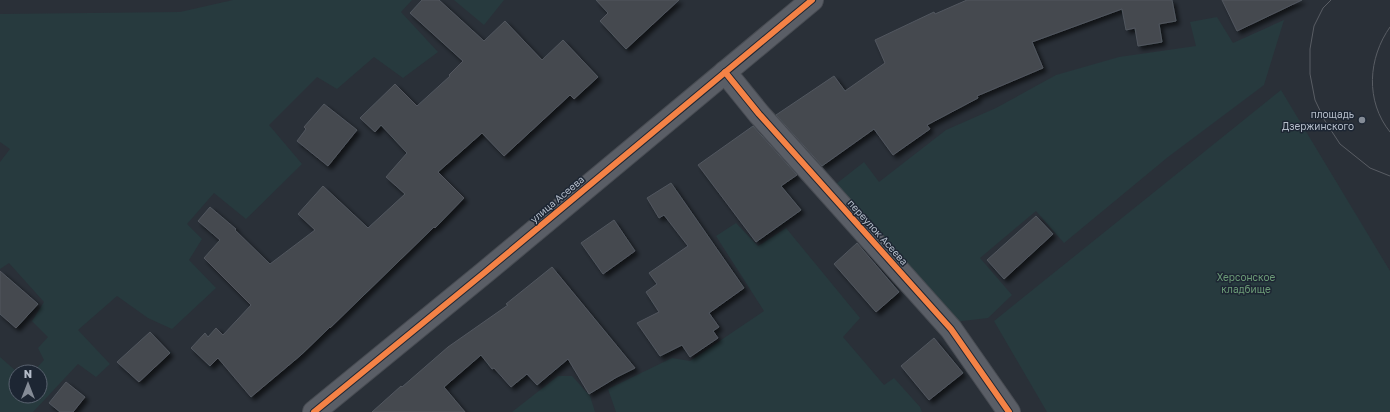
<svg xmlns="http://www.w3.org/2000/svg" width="1390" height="412" font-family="'Golos Text',sans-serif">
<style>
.green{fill:#273a3e}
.building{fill:#444950;stroke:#52575f;filter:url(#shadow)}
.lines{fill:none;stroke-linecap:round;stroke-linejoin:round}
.minor-casing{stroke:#484c53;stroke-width:24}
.minor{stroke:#5a5e66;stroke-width:22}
.tram{stroke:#595d64;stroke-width:1}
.cycleway-casing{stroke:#1d2633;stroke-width:8}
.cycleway{stroke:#f48246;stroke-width:6}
.poi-dot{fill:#848b96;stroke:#1d2633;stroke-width:1.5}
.labels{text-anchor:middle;stroke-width:3;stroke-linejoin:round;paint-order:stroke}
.poi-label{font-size:10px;fill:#b4bcc9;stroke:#1d2633;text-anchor:end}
.street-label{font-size:10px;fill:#b4bcc9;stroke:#1d2633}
.park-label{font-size:10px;fill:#6b9a76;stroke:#1d2633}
</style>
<defs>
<filter id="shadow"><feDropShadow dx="3.5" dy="3.5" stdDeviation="2" flood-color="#0009"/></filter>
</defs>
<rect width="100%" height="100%" fill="#2a3038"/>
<g class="green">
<path d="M 233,0 L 412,0 L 401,12 L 438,52 L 403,78 L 374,57 L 337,89 L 317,77 L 269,125 L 302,164 L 246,219 L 214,193 L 187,224 L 202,239 L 189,260 L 216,288 L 172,329 L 148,318 L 117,296 L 78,330 L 110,364 L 96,377 L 78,364 L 33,412 L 0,412 L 0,357 L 17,372 L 16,396 L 40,396 L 40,372 L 33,372 L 44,360 L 38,348 L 48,337 L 32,321 L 44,302 L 9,263 L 0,269 L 0,162 L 10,149 L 0,142 L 0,14 L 180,12 Z"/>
<path d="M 454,0 L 504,0 L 484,25 Z"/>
<path d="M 1217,17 L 1233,43 L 1284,20 L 1264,85 L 1168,157 L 1064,243 L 1036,211 L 980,258 L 1012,295 L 988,318 L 954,322 L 836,184 L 864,162 L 879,182 L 946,130 L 996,108 L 1056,75 L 1119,57 L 1196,46 L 1190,22 Z"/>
<path d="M 1281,90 L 1390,271 L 1390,412 L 1047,412 L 994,321 Z"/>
<path d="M 736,223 L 758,246 L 786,228 L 860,318 L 843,337 L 884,385 L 894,378 L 920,407 L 922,412 L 616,412 L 608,389 L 672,358 L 690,361 L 764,311 L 716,236 Z"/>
<path d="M 558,376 L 572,376 L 590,396 L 595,412 L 512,412 Z"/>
</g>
<g class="building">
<path d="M 422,0 L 439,0 L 484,41 L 505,21 L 542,60 L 563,40 L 598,77 L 574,99 L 570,95 L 504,156 L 482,133 L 438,172 L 464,198 L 435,228 L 434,227 L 330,328 L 330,327 L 301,355 L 251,397 L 218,358 L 210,366 L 191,348 L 205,333 L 208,337 L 216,328 L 223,335 L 251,305 L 204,258 L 220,240 L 198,221 L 210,207 L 236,229 L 235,230 L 270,264 L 315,230 L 298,214 L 323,186 L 368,228 L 405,194 L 386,177 L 407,153 L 381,125 L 375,132 L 360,118 L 395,84 L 417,106 L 450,76 L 449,75 L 463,61 L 410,13 Z"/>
<path d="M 596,0 L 679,0 L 626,49 L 600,21 L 608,13 Z"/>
<path d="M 967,0 L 1172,0 L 1176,21 L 1159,24 L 1162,42 L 1138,46 L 1135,28 L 1126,30 L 1122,9 L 1032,42 L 1043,68 L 977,96 L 978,98 L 927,125 L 930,129 L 893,155 L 874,129 L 822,166 L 776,115 L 834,76 L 845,91 L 885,63 L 875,40 L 934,12 L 935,14 Z"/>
<path d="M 1222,0 L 1302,0 L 1237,31 Z"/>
<path d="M 324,104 L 357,130 L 328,166 L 297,141 L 306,129 L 304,127 Z"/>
<path d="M 753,126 L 797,175 L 781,186 L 801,210 L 756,242 L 698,165 Z"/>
<path d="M 671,183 L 744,288 L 709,313 L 719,327 L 713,331 L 718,338 L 690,357 L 682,345 L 660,356 L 637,323 L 659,312 L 646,292 L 657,284 L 649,273 L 688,246 L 664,215 L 659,218 L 647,198 Z"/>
<path d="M 1036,216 L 1053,234 L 1004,279 L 987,260 Z"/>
<path d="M 614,220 L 635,251 L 603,274 L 581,243 Z"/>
<path d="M 857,243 L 899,292 L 876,312 L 834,264 Z"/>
<path d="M 552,267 L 635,368 L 617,377 L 589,394 L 568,359 L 537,385 L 527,374 L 511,387 L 494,368 L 492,369 L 481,355 L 444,387 L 465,412 L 372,412 L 401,386 L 402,387 L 448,347 L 508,305 L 506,304 Z"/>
<path d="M 0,271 L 38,304 L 16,328 L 0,314 Z"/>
<path d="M 150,332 L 170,353 L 139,382 L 117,362 Z"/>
<path d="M 934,338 L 963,373 L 929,400 L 901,366 Z"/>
<path d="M 66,382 L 85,397 L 73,412 L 60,412 L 49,403 Z"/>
</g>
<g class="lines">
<defs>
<g id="minor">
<path d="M 725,72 L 759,114 L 951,329 L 1009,412"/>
<path d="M 314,412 L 484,273 L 812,0"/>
</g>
</defs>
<use href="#minor" class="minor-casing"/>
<use href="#minor" class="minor"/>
<g class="tram">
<path d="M 1331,0 L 1323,8 L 1314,26 L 1310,49 L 1310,74 L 1315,100 L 1325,121 L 1340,144 L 1370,168 L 1390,176"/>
<path d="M 1390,27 C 1368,58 1365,101 1390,132"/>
</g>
<defs>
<g id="cycleway">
<path d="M 725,72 L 759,114 L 951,329 L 1009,412"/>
<path d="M 314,412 L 484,273 L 812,0"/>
</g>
</defs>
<use href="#cycleway" class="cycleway-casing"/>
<use href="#cycleway" class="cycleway"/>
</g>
<circle class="poi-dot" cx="1362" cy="120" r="4"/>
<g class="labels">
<g class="poi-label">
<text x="1354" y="118">площадь<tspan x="1354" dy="12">Дзержинского</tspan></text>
</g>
<g class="street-label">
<text transform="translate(557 199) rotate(-40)" y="4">улица Асеева</text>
<text transform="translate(878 232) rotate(48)" y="4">переулок Асеева</text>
</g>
<g class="park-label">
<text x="1246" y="281">Херсонское<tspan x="1246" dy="12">кладбище</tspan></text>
</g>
</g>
<g transform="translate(28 384)"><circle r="19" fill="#1d2633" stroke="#59626f"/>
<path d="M0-3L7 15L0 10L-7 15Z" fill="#848b96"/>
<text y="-6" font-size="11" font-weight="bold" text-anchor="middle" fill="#b4bcc9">N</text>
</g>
</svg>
